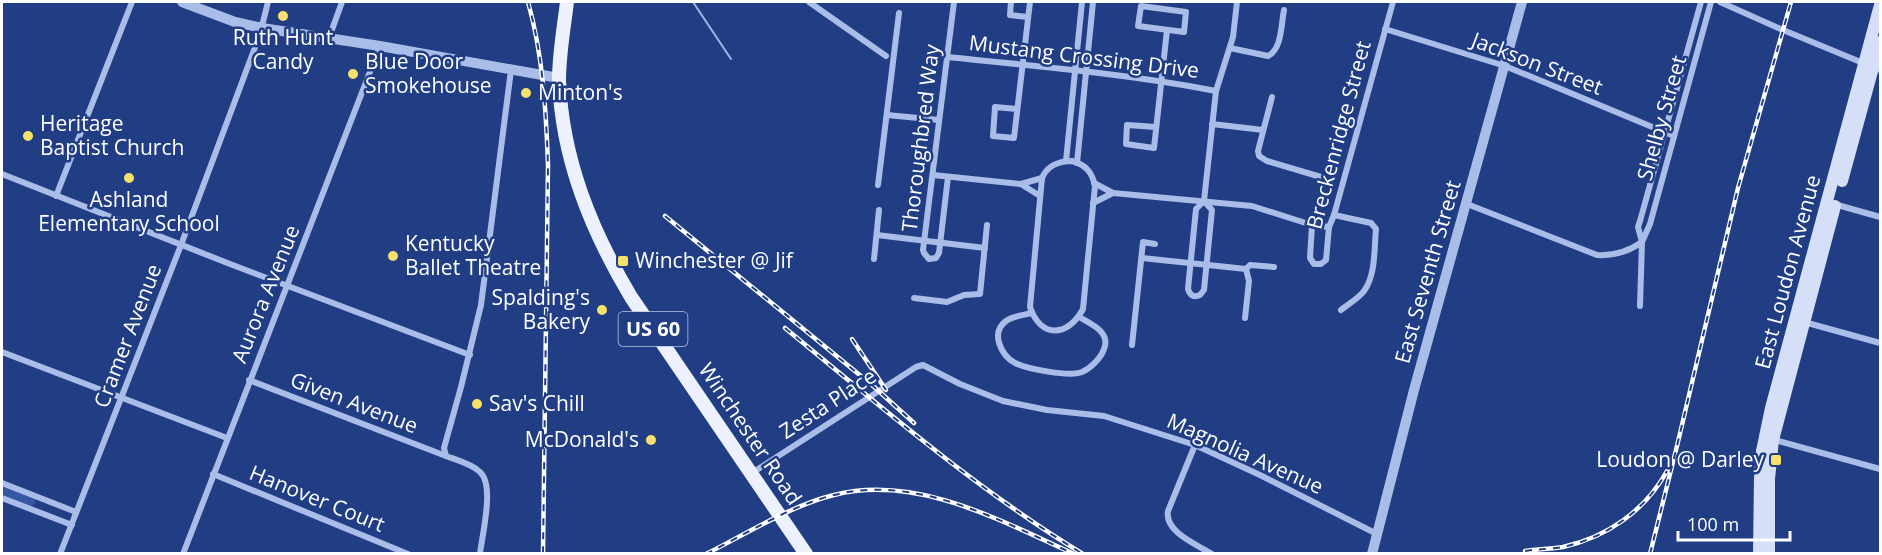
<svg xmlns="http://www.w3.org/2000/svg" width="1882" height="555" font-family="'Open Sans',sans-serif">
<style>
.green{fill:#3556a2}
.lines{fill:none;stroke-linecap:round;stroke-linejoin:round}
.stream{stroke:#9eb6eb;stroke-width:2}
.minor{stroke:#aabde9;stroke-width:6}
.tertiary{stroke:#aabde9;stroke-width:10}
.secondary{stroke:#d5dff7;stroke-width:12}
.primary{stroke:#edf1fe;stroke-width:14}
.rail-casing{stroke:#fff;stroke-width:4.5}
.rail{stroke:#213e85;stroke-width:2;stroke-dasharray:7;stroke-linecap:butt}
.poi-dot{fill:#f6e26b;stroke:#213e85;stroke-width:2}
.labels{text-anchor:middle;stroke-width:5;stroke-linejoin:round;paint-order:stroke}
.shield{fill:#213e85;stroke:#bcc5da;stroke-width:1.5}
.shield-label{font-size:20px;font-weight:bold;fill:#fff}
.poi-label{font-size:21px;fill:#fff;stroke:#213e85;text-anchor:start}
.street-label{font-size:21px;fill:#fff;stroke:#213e85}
</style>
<rect width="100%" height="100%" fill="#213e85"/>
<path class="green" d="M 2,486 L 32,497 L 35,500 L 36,503 L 30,506 L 2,495 Z"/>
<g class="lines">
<path class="stream" d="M 693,2 L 731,59"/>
<g class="minor">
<path d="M 809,2 L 886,56"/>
<path d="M 1011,2 L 1010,15 L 1028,17"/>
<path d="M 1701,2 L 1640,221 L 1638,227 L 1642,242 L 1650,224 L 1711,2"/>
<path d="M 1720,2 L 1783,30 L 1880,70"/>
<path d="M 1141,6 L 1186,12 L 1184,32 L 1138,26 Z"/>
<path d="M 1385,29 L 1505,66 L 1674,136"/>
<path d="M 329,38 L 342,2"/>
<path d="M 1230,48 L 1268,56 C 1282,49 1281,25 1284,10"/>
<path d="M 947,57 C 1037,66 1127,74 1216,91"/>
<path d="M 1272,97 L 1258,151 L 1259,156 L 1267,161 L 1321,177"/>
<path d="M 1017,109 L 995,107 L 993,136 L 1014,138 L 1030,2"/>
<path d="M 887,115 L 939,120"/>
<path d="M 1212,124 L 1263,130"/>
<path d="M 1156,127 L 1127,125 L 1126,144 L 1154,148 L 1167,30"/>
<path d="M 1066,161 L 1082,2"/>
<path d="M 1072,161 C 1086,165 1092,172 1095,186 L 1083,309 C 1068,337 1041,339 1030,307 L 1042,178 C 1047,166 1059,161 1072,161 Z"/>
<path d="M 1077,163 L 1093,2"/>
<path d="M 2,174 L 230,264 L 470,355"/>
<path d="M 933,175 L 1021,184"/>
<path d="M 948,177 L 939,253 L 936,258 L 929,259 L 924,253 L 923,250 L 954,2"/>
<path d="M 878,185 L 899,13"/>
<path d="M 1113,193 L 1252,206 L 1312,225 L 1329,227"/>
<path d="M 56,196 L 132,2"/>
<path d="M 1040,196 L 1021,184 L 1042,178"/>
<path d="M 1204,201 L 1212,210 L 1204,290 L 1200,295 C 1193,298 1190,295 1188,289 L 1196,209 L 1204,201 L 1216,91 L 1233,37 L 1237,2"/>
<path d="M 1093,203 L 1113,193 L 1094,183"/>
<path d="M 1467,204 L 1597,255 C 1614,256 1628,252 1642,242 L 1640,306"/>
<path d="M 1834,204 L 1880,217"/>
<path d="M 1334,215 L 1371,223 L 1376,229 C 1374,248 1376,275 1364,291 C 1358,299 1348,304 1341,310"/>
<path d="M 1312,225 L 1310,258 L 1314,264 L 1321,264 L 1326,260 L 1329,227 L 1334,215 L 1393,2"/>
<path d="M 877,235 L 985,248"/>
<path d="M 1142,258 L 1246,269 L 1250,265 L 1274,267"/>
<path d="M 874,259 L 879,210"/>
<path d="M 914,298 L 947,302 L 964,295 L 980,294 L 987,225"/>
<path d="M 1032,313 C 1024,315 1013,316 1006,321 C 990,333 1001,355 1015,363 C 1027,369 1069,377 1082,372 C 1091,368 1101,358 1104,349 C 1111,332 1091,324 1079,317"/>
<path d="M 1245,318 L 1249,281 L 1246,269"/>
<path d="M 1804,322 L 1880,343"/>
<path d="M 1132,345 L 1143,242 L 1155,244"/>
<path d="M 2,352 L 227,438"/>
<path d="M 249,380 L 446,456"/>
<path d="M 1771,439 L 1880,469"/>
<path d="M 1195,445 L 1168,511 C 1164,532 1198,545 1212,554"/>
<path d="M 752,473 L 916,367 L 923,365 L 960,384 L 1003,401 L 1047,410 L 1104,416 L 1195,445 L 1260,475 L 1377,534"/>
<path d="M 213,474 L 408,554"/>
<path d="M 2,483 L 76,512"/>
<path d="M 2,498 L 72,525"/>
<path d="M 60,554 L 181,245 L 260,34 L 268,2"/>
<path d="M 183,554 L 380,46"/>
<path d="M 480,554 C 482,535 495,485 480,472 C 472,464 457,460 446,456 L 444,448 L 461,387 L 481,305 L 511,70"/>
</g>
<g class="tertiary">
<path d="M 182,2 L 235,22 L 262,28 L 380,46 L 559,78"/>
<path d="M 1372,554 L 1414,390 L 1522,2"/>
</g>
<g class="secondary">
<path d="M 1842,181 L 1880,42"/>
<path d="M 1759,554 L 1760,477 L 1762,451 L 1771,408 L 1880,5"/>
<path d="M 1769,554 L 1769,479 L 1773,440 L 1835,206"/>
</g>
<path class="primary" d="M 567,2 C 564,27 559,54 559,80 C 562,159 591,230 631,297 L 806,554"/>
<defs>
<g id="rail">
<path d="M 528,2 C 543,55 546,110 548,165 L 543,554"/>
<path d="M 665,216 L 872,385 L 914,423"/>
<path d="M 785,328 C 881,407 976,489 1083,554"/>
<path d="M 852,339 L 886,390"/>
<path d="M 1525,551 C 1538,549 1551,549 1563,547 C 1607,537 1645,511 1667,471"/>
<path d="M 706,554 C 746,534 792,505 834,495 C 917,474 1001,521 1074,554"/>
<path d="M 1650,554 L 1677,446 L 1738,188 L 1791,2"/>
</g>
</defs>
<use href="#rail" class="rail-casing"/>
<use href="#rail" class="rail"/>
</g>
<g class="poi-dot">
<circle cx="283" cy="16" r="6"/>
<circle cx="353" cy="74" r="6"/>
<circle cx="526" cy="93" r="6"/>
<circle cx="28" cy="136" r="6"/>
<circle cx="129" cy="178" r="6"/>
<circle cx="393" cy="256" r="6"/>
<rect x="617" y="255" width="12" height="12" rx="3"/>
<circle cx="602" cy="310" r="6"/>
<circle cx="477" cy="404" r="6"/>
<circle cx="651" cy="440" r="6"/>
<rect x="1770" y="454" width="12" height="12" rx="3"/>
</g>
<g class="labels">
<rect class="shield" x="618.5" y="312" width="69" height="34" rx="4.5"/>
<g class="shield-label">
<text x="653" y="336">US 60</text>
</g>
<g class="poi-label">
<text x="283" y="45" text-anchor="middle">Ruth Hunt<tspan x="283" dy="24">Candy</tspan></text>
<text x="365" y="69">Blue Door<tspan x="365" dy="24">Smokehouse</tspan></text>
<text x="538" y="100">Minton's</text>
<text x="40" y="131">Heritage<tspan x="40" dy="24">Baptist Church</tspan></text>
<text x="129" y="207" text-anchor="middle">Ashland<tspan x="129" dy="24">Elementary School</tspan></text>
<text x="405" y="251">Kentucky<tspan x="405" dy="24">Ballet Theatre</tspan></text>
<text x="635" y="268">Winchester @ Jif</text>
<text x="590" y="305" text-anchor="end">Spalding's<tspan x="590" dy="24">Bakery</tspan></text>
<text x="489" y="411">Sav's Chill</text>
<text x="639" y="447" text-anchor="end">McDonald's</text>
<text x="1764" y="467" text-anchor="end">Loudon @ Darley</text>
</g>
<g class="street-label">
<text transform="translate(1084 57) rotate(7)" y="7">Mustang Crossing Drive</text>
<text transform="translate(1537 64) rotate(21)" y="7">Jackson Street</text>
<text transform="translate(1662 118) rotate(-74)" y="7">Shelby Street</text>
<text transform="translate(1339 135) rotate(-75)" y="7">Breckenridge Street</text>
<text transform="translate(921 138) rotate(-83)" y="7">Thoroughbred Way</text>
<text transform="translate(1428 272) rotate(-74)" y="7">East Seventh Street</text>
<text transform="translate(1788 272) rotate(-75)" y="7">East Loudon Avenue</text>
<text transform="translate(266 294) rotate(-68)" y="7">Aurora Avenue</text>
<text transform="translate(128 336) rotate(-69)" y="7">Cramer Avenue</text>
<text transform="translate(354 403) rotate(21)" y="7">Given Avenue</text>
<text transform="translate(828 404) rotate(-33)" y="7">Zesta Place</text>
<text transform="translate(750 434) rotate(56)" y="7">Winchester Road</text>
<text transform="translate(1245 454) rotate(24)" y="7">Magnolia Avenue</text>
<text transform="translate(317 499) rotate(22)" y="7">Hanover Court</text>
</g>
</g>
<rect width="1882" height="555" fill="none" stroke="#ffffff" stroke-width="6"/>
<path d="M1678 531v9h112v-9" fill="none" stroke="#ffffff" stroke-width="3"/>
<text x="1687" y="531" font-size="18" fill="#ffffff" stroke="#213e85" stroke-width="4.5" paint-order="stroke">100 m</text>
</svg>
